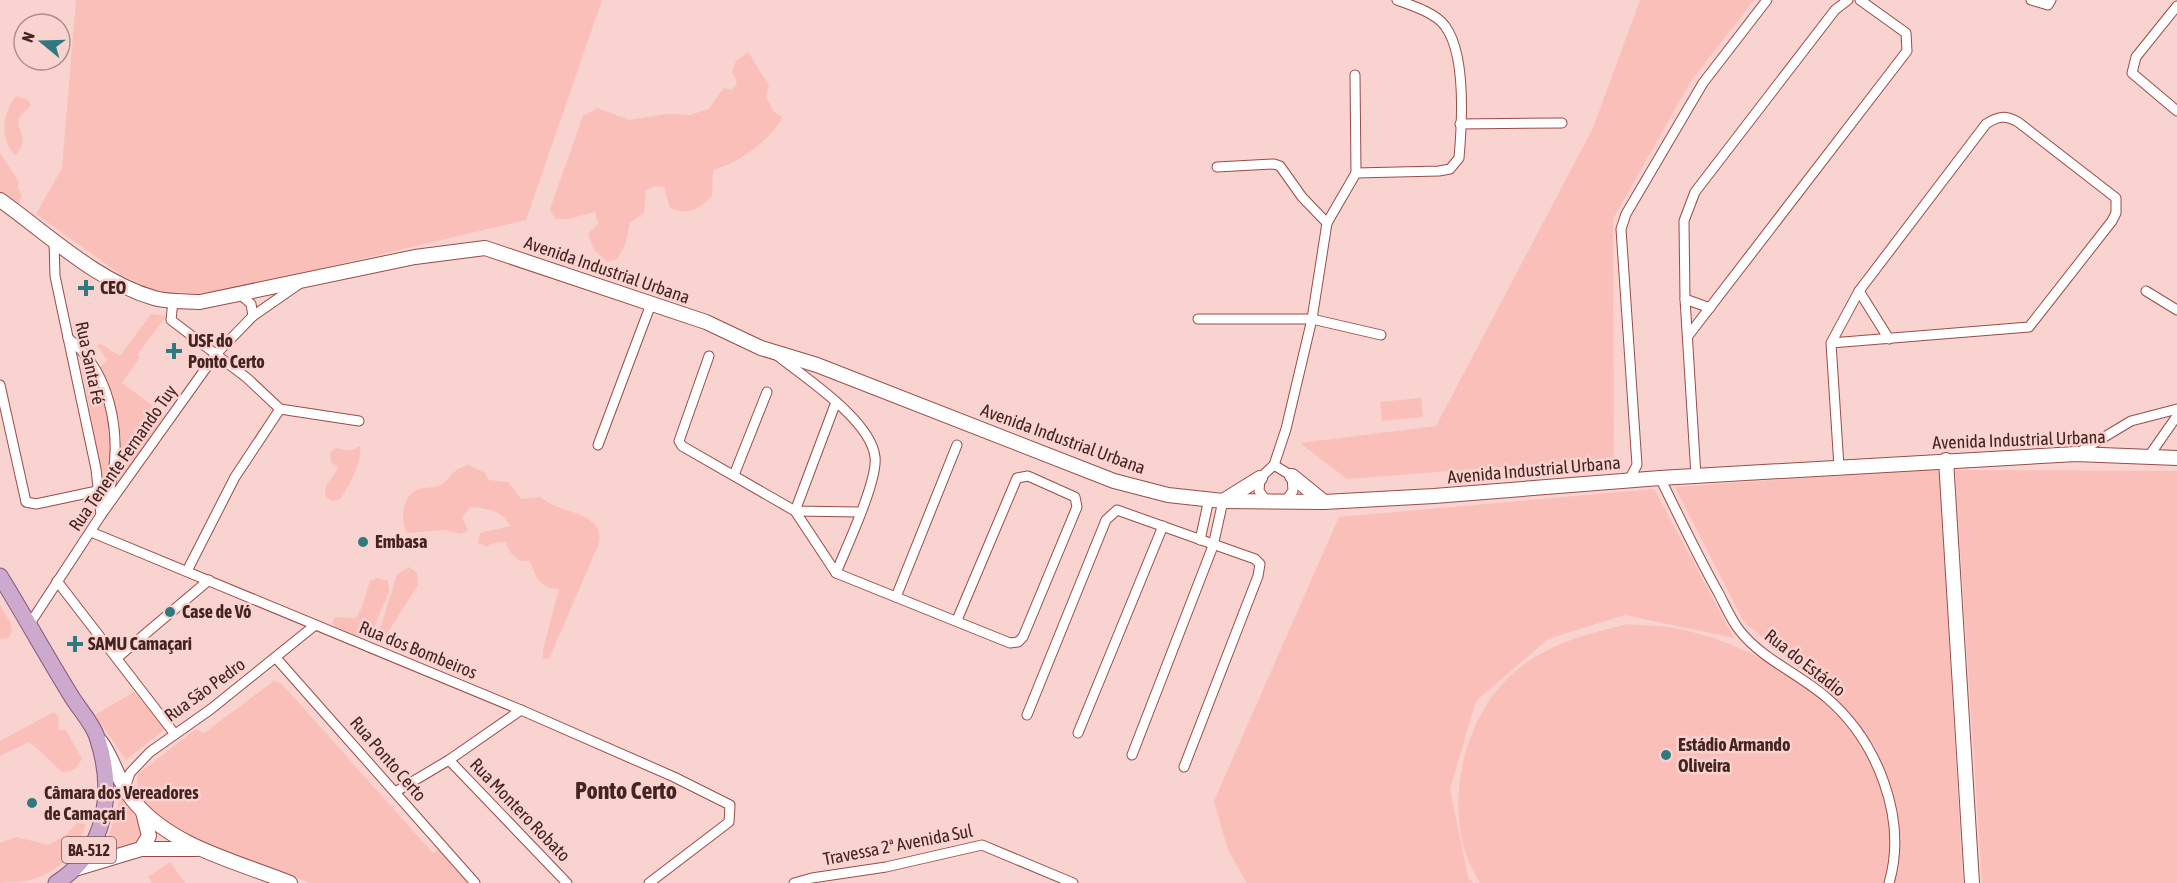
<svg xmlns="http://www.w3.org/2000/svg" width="2177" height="883" font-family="'Asap Condensed',sans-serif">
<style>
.green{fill:#fbbfb9}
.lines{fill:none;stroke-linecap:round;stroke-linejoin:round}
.street-casing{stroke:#994c47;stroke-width:11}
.secondary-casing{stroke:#994c47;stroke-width:16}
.primary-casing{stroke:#87547c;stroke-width:17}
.street{stroke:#fff;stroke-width:9}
.secondary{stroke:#fff;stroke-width:14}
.primary{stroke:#cda9ce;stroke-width:15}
.poi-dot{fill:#317981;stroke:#f8d3cf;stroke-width:2}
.labels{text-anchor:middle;stroke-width:5;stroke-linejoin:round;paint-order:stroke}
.shield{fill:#f8d3cf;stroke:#7b5855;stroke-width:1.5}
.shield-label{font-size:16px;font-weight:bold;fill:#452321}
.street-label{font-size:18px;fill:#452321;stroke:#f8d3cf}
.poi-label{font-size:18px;font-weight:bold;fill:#452321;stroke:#f8d3cf;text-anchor:start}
.district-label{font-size:24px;font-weight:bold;fill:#452321;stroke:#f8d3cf}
</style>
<rect width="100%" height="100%" fill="#f8d3cf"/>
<g class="green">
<path d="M 76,0 L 602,0 L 526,220 L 209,295 L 154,290 L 123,276 L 36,214 L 62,168 Z"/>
<path d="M 1640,0 L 1754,0 L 1691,81 L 1613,219 L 1614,458 L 1347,479 L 1300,443 L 1436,426 L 1593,128 Z"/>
<path d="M 748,52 L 769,85 L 766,96 L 773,111 L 783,118 C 769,141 739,163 713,170 L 712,196 C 698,209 689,216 670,208 L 664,187 L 656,186 L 646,190 L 644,213 L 630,223 L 625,245 L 617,259 L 607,262 L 594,250 L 588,234 L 598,224 L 595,212 L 568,219 L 555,219 L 550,209 L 583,116 L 597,108 L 629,120 L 667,114 L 690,115 L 709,109 L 724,88 L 732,90 L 737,83 L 732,72 L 736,61 Z"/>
<path d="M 16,96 L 27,99 L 31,105 C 28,110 25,111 21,115 C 11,128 34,138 15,155 C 0,139 1,115 16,96 Z"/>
<path d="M 0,153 L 19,182 L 18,188 L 22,195 L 19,203 L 9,201 L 0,194 Z"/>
<path d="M 151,314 L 166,316 L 137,355 L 140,357 L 122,383 L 165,415 L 116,487 L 104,485 L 82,368 L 84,366 L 94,374 L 107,360 L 97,345 L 101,344 L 120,356 Z"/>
<path d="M 1421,398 L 1423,417 L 1382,421 L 1380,402 Z"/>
<path d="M 360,446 C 363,461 349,486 340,499 L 332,501 L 326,497 C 322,484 334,479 338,467 L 331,462 L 330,453 L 336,448 L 350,451 Z"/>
<path d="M 469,465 L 485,473 L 489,480 L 508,482 L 521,499 L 541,497 C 557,514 606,511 599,543 L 549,659 L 543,658 L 543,650 L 559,589 C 540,589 536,577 530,561 L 520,561 L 511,553 L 505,542 L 493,543 L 487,547 L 478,543 L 480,533 L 510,526 C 504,511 485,508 470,507 L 462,518 L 468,530 L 461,534 L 445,530 L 407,533 C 401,521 401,499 415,491 C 422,487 431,488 439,486 C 450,481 449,470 469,465 Z"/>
<path d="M 1939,469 L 1963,883 L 1893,883 L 1899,866 L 1898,811 L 1875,746 L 1829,693 L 1744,622 L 1675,487 Z"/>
<path d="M 1955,470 L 2177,471 L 2177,883 L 1982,883 Z"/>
<path d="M 1654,489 L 1734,638 L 1625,615 L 1548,639 L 1476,701 L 1450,789 L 1468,877 L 1473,883 L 1247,883 L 1228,850 L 1214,801 L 1339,517 Z"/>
<path d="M 409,567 L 417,573 L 418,585 L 383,640 L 378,636 L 397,574 Z"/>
<path d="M 378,578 L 388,581 L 389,592 L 371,634 C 354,640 343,638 332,623 L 335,617 L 356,618 L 362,607 L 370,581 Z"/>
<path d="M 0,605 L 10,622 L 12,632 L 8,638 L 0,639 Z"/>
<path d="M 1628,624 C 1643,626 1659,625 1674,628 C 1760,644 1853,703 1881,789 C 1891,819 1895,852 1884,883 L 1480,883 C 1475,874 1469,864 1466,854 C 1446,795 1466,717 1511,675 C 1543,645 1587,634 1628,624 Z"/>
<path d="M 274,681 L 281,683 L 433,853 L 440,848 L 469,883 L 310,883 L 175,833 C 160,820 132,796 138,774 L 196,729 L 204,733 Z"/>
<path d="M 134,692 L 165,729 L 126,760 L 95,715 Z"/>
<path d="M 54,712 L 59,717 L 58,730 L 65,729 L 82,759 L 75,769 L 64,773 C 50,763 42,751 29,742 L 0,756 L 0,741 Z"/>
<path d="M 119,793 L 141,824 L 143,834 L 138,843 L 102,854 L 117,812 Z"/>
<path d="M 77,823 L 86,824 C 72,866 44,883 0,883 L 0,843 L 16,837 L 49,845 L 66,835 Z"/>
<path d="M 170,862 L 185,883 L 152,883 L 148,877 Z"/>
</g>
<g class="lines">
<defs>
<g id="street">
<path d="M 2031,0 L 2048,5 L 2051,0"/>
<path d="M 2177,6 L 2136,57 L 2132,73 L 2177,111"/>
<path d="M 1460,124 L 1562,123"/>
<path d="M 1217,167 L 1274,164 L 1280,166 L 1302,197 L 1327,223 L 1312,319 L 1286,429 L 1274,465 L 1260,478 L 1259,491 L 1267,502"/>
<path d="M 1356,173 L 1439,171 L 1450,169 L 1459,158 C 1462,124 1466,54 1445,26 C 1436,13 1411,5 1397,0"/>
<path d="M 1327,223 L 1356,173 L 1355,75"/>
<path d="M 54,241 L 55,276 L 96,469 L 101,515"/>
<path d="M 1859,291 L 1889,339"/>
<path d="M 2146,291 L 2177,310"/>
<path d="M 240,294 L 251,304 L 253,316"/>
<path d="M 1685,299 L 1710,308"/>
<path d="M 173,301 L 171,320 L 247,378 L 280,409 L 359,421"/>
<path d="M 1198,319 L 1312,319 L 1381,335"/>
<path d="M 1688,336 L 1907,51 L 1906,33 L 1860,0"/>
<path d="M 68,338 C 116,376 125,449 105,504"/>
<path d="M 1831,343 L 2029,327 L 2112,221 L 2116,213 L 2116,198 L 2018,122 C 2005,115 1998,116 1986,124 L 1859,291 L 1831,343 L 1839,467"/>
<path d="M 709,356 L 679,441 L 682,446 L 795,511 L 836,573 C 846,548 878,481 875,457 C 871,420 805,378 778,356"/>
<path d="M 0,385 L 26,502 L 36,504 L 97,491"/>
<path d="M 836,402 L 795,511 L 859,512"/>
<path d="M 598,445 L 651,304"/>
<path d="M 2076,454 L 2131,421 L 2177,409"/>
<path d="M 2149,456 L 2177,416"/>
<path d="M 1274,465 L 1292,476 L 1293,491 L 1284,503"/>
<path d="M 734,475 L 767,392"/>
<path d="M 1696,476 L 1685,299 L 1684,221 L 1695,192 L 1835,10 L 1848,0"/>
<path d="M 1660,478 C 1679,516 1697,555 1718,592 C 1725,605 1731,620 1740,631 C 1763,660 1800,674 1827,698 C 1877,741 1908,818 1889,883"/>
<path d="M 1629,480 L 1637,465 L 1621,229 L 1626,214 L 1703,83 L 1767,0"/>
<path d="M 91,532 L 521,710 L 674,777 L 730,805 L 729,822 L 649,883"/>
<path d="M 1200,540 L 1209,499"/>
<path d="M 187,571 L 235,477 L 280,409"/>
<path d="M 836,573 L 1010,643 L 1018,642 L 1023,637 L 1077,507 L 1075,497 L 1028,476 L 1017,478 L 957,620"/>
<path d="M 57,581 L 174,733"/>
<path d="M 896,597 L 957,445"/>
<path d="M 29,625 L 101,515 L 216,354 L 253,316 L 299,284"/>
<path d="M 118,657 L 209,580"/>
<path d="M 276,658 L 475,883"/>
<path d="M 1027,715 L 1106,520 L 1117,510 L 1255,559 L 1260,564 L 1258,576 L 1184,767"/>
<path d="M 1078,733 L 1163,526"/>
<path d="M 1132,755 L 1213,546 L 1223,501"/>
<path d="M 449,760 L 567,883"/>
<path d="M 125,788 L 130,773 L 150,752 L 211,709 L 314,626"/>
<path d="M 395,792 L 449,760 L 521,710"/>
<path d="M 794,883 L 812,878 L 886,867 L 982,845 L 1073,883"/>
</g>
<g id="secondary">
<path d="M 0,200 C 48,234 96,281 154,298 C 169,302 185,301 200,302 L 415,257 L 485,248 L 706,322 L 761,348 L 817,365 L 1114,481 L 1168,495 L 1223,501 L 1324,502 L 1434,496 L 1660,478 L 2076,454 L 2177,458"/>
<path d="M 1946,460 L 1972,883"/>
<path d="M 1292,476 L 1324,502"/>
<path d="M 1223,501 L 1260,478"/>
<path d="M 101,742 C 114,760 118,782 132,799 C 170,847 236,861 290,883"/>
<path d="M 141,849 L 149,836 L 143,812"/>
<path d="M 78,868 L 141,849 L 197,849"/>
</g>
<path id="primary" d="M 0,576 C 24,615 46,655 70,694 C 78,708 92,722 97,737 C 115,791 107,851 56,883"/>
</defs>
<use href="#street" class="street-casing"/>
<use href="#secondary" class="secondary-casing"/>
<use href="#primary" class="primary-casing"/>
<use href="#street" class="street"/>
<use href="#secondary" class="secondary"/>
<use href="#primary" class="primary"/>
</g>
<g class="poi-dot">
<path d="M83 279h6v6h6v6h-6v6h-6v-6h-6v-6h6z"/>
<path d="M171 342h6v6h6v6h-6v6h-6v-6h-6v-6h6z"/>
<circle cx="363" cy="542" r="6"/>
<circle cx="170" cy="612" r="6"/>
<path d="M72 635h6v6h6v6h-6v6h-6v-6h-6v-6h6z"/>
<circle cx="1666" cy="755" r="6"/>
<circle cx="32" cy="803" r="6"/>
</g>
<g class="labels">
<rect class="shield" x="62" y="837" width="54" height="26" rx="4.5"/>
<g class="shield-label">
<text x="89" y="856">BA-512</text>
</g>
<g class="street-label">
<text transform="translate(607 270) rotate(19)" y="6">Avenida Industrial Urbana</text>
<text transform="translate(90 363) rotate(78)" y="6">Rua Santa Fé</text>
<text transform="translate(1063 439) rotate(20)" y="6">Avenida Industrial Urbana</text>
<text transform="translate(2019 440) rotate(-2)" y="6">Avenida Industrial Urbana</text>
<text transform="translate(123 458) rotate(-55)" y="6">Rua Tenente Fernando Tuy</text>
<text transform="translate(1534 470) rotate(-5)" y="6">Avenida Industrial Urbana</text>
<text transform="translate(418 650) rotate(22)" y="6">Rua dos Bombeiros</text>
<text transform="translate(1805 663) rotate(38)" y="6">Rua do Estádio</text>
<text transform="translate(205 690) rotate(-36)" y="6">Rua São Pedro</text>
<text transform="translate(388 759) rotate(49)" y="6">Rua Ponto Certo</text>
<text transform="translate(520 810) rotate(46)" y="6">Rua Montero Robato</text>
<text transform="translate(898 845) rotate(-11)" y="6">Travessa 2ª Avenida Sul</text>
</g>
<g class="poi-label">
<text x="100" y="294">CEO</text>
<text x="188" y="347">USF do<tspan x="188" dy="21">Ponto Certo</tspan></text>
<text x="375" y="548">Embasa</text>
<text x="182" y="618">Case de Vó</text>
<text x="88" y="650">SAMU Camaçari</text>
<text x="1678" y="751">Estádio Armando<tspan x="1678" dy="21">Oliveira</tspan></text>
<text x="44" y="799">Câmara dos Vereadores<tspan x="44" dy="21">de Camaçari</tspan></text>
</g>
<g class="district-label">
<text x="626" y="799">Ponto Certo</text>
</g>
</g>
<g transform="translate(42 42) rotate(289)"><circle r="28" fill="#f8d3cf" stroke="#b08d89" stroke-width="1.5"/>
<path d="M0-4.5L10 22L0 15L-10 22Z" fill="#317981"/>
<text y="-9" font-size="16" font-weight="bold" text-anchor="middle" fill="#452321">N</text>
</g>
</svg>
